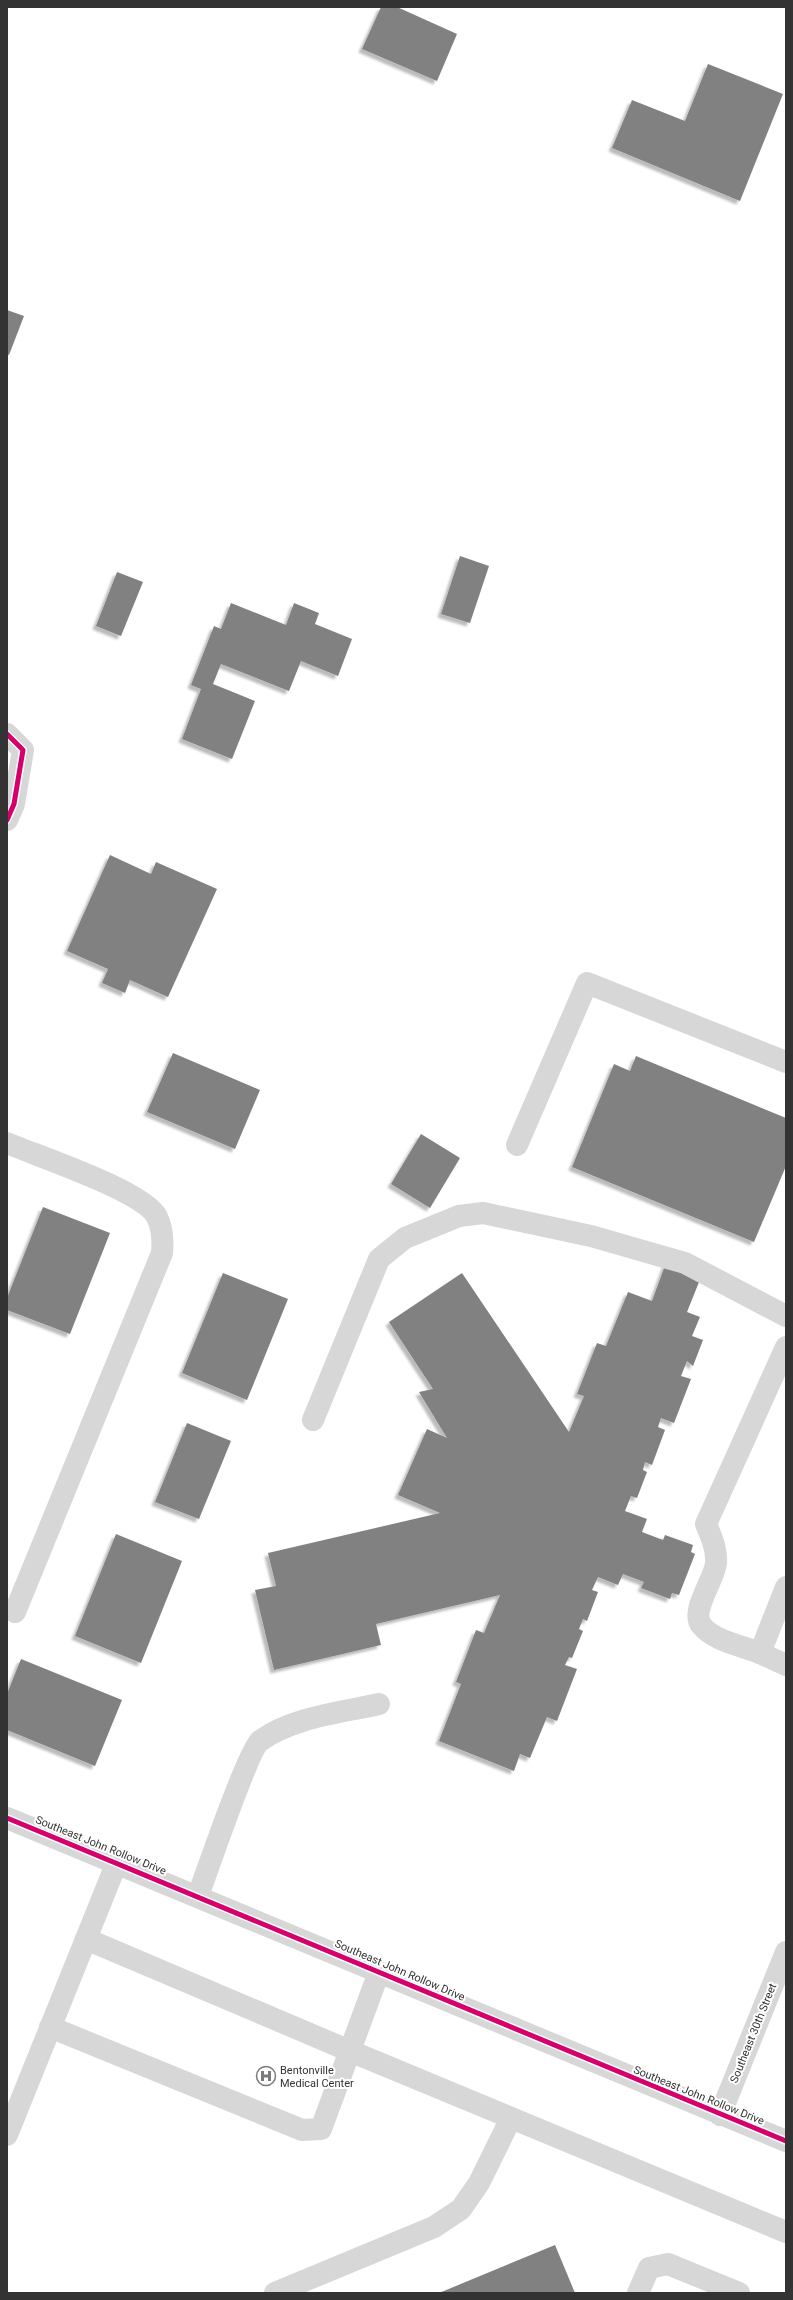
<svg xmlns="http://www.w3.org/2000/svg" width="793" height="2300" font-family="Roboto,sans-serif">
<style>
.building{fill:#818181;filter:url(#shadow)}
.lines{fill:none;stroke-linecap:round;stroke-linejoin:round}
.minor{stroke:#d7d7d7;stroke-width:22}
.cycleway-casing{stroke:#fff;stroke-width:8}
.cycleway{stroke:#d6006c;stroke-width:5}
.labels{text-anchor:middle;stroke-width:4;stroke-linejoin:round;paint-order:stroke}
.street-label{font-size:11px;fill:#333;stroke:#fff}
.poi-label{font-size:11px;fill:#333;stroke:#fff;text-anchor:start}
</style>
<defs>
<filter id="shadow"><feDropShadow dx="-3.5" dy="3.5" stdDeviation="1" flood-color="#0004"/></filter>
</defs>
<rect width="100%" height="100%" fill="#fff"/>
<g class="building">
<path d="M 381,7 L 397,7 L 457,34 L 437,81 L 362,49 Z"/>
<path d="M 708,64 L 783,94 L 740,201 L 612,148 L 632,100 L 685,121 Z"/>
<path d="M 7,310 L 24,316 L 9,355 L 7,354 Z"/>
<path d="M 460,556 L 489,566 L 470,623 L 441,614 Z"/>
<path d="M 117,572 L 143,582 L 121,636 L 96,626 Z"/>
<path d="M 231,603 L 286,625 L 294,603 L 319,613 L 315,624 L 352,639 L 338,676 L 301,661 L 289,691 L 221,664 L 213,684 L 255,701 L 232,759 L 182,739 L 201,689 L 191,685 L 214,626 L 221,629 Z"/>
<path d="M 110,855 L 151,874 L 156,862 L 217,889 L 168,997 L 130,980 L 125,993 L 102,983 L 108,969 L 67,951 Z"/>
<path d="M 173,1053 L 260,1090 L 235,1149 L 147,1112 Z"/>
<path d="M 636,1056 L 786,1118 L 786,1166 L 754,1242 L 572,1167 L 614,1064 L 630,1071 Z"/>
<path d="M 421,1134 L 460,1158 L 430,1208 L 391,1184 Z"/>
<path d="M 43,1207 L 110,1233 L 70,1334 L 7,1310 L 7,1298 Z"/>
<path d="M 666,1263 L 701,1277 L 687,1312 L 700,1317 L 692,1336 L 703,1340 L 693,1366 L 687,1361 L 681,1376 L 691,1379 L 674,1423 L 661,1418 L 658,1427 L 665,1430 L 652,1465 L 645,1462 L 643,1470 L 647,1472 L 637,1498 L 631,1496 L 625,1511 L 647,1519 L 642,1532 L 663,1540 L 665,1535 L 693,1545 L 691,1552 L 695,1554 L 679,1595 L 672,1593 L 670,1599 L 641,1588 L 644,1582 L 623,1574 L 618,1585 L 598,1577 L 592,1590 L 598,1592 L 587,1621 L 583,1619 L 579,1629 L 583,1631 L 572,1658 L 569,1657 L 565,1665 L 577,1669 L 557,1721 L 547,1717 L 530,1758 L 520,1754 L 514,1771 L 439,1741 L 461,1684 L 456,1682 L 476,1630 L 484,1633 L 500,1595 L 376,1624 L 381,1645 L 274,1670 L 255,1590 L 276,1586 L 268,1553 L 440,1513 L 398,1495 L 427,1429 L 447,1438 L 419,1392 L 433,1389 L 389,1322 L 462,1273 L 569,1432 L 584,1396 L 577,1394 L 597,1343 L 606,1346 L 628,1292 L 652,1301 Z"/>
<path d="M 223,1273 L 288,1299 L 247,1400 L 182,1373 Z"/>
<path d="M 187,1423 L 231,1441 L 199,1519 L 155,1502 Z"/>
<path d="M 116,1534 L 182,1561 L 141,1663 L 75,1636 Z"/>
<path d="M 21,1659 L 122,1700 L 95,1766 L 7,1730 L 7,1694 Z"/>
<path d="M 555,2245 L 575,2293 L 439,2293 Z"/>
</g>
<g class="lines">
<g class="minor">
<path d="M 7,734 L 23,750 L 14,804 L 7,820"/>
<path d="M 7,1143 C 37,1156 144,1191 157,1217 C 163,1229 163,1241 162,1253 L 15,1612"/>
<path d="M 517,1145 L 587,983 L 786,1062"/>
<path d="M 313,1420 L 379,1259 L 405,1238 L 459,1216 L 483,1213 L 591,1236 L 685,1263 L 786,1316"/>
<path d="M 786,1587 L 760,1653 L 786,1665"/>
<path d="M 760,1653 C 743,1646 714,1641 702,1626 C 689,1612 715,1579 716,1563 C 717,1549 711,1536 706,1524 L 786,1347"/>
<path d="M 7,1818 L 786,2141"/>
<path d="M 198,1896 C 206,1874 249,1749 260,1741 C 293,1717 340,1713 379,1704"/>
<path d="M 86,1939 L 350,2051 L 786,2232"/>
<path d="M 50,2027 L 302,2130 L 321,2129 L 379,1972"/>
<path d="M 720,2115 L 786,1952"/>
<path d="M 7,2135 L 117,1862"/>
<path d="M 275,2293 L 434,2227 L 461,2209 L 479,2183 L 511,2118"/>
<path d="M 638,2293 L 649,2268 L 668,2264 L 739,2293"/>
</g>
<defs>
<g id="cycleway">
<path d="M 7,734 L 23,750 L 14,804 L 7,820"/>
<path d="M 7,1818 L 786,2141"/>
</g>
</defs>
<use href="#cycleway" class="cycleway-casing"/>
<use href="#cycleway" class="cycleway"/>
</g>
<defs>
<symbol id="hospital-ring" viewBox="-11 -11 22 22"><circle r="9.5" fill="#fff" stroke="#7a7a7a" stroke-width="1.5"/><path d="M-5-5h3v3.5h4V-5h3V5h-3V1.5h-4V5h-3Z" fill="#7a7a7a"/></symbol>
</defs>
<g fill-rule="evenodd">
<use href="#hospital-ring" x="255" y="2065" width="22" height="22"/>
</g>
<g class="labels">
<g class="street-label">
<text transform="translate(101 1845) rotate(22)" y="4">Southeast John Rollow Drive</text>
<text transform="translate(400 1970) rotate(23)" y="4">Southeast John Rollow Drive</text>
<text transform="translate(753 2033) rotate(-68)" y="4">Southeast 30th Street</text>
<text transform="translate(699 2095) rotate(22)" y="4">Southeast John Rollow Drive</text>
</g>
<g class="poi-label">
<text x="280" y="2074">Bentonville<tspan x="280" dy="13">Medical Center</tspan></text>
</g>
</g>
<rect width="793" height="2300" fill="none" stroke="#333333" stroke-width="16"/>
</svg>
